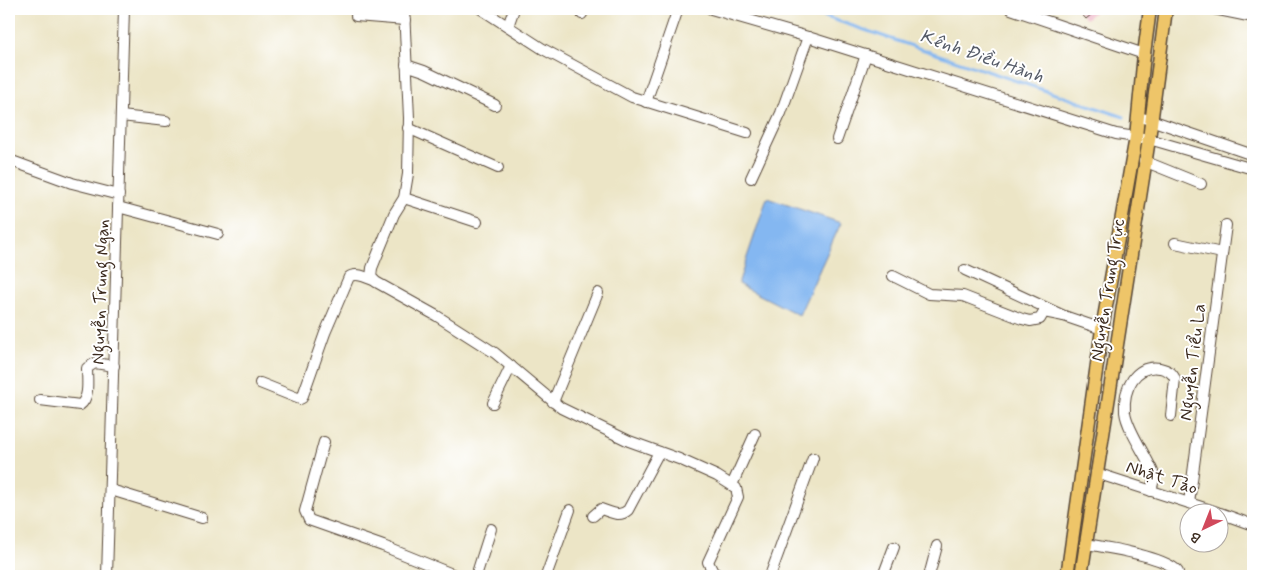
<svg xmlns="http://www.w3.org/2000/svg" width="1262" height="585" font-family="Mynerve,sans-serif">
<style>
.water{fill:#84b7f1;stroke:#607088}
.lines{fill:none;stroke-linecap:round;stroke-linejoin:round}
.stream{stroke:#84b7f1;stroke-width:3}
.building{fill:#eaa0b8}
.minor-casing{stroke:#564637;stroke-width:12}
.major-casing{stroke:#564637;stroke-width:15}
.minor{stroke:#fff;stroke-width:10}
.major{stroke:#eec569;stroke-width:12}
.labels{text-anchor:middle;stroke-width:4;stroke-linejoin:round;paint-order:stroke}
.street-label{font-size:18px;fill:#3b2a1e;stroke:#fff}
.water-label{font-size:19px;font-style:italic;fill:#555b68;stroke:#fff}
</style>
<rect width="100%" height="100%" fill="#fff"/>
<filter id="ink" filterUnits="userSpaceOnUse"><feTurbulence type="fractalNoise" baseFrequency=".02" numOctaves="2"/><feDisplacementMap in="SourceGraphic" scale="10" xChannelSelector="R" yChannelSelector="G"/><feConvolveMatrix kernelMatrix="1 2 1 2 8 2 1 2 1" color-interpolation-filters="sRGB"/></filter>
<filter id="wash" filterUnits="userSpaceOnUse"><feTurbulence type="fractalNoise" baseFrequency=".0096" numOctaves="4" result="noise"/><feDisplacementMap in="SourceGraphic" scale="20" xChannelSelector="R" yChannelSelector="G"/><feGaussianBlur stdDeviation="1.12" result="paint"/><feColorMatrix in="noise" values="0 0 0 0 0 0 0 0 0 0 0 0 0 0 0 0 0 1.4 0 .05"/><feComposite in="paint" operator="in"/></filter>
<g filter="url(#wash)">
<rect width="100%" height="100%" fill="#ece5c6"/>
<path class="water" d="M 767,198 L 841,223 L 799,315 L 738,284 Z"/>
<g class="lines">
<path class="stream" d="M 802,9 L 1124,117"/>
</g>
<g id="blocks">
<path class="building" d="M 1077,9 L 1098,9 L 1086,19 Z"/>
</g>
</g>
<g filter="url(#ink)">
<use href="#blocks" fill-opacity="0" stroke="#564637" stroke-width="1"/>
<g class="lines">
<defs>
<g id="minor">
<path d="M 404,9 L 409,118 L 408,174 L 404,198 L 394,214 L 372,268 L 371,277 L 376,282 L 437,316 L 495,353 L 561,408 L 629,441 L 679,459 L 717,476 L 736,488 L 738,497 L 708,562 L 713,572 L 721,576"/>
<path d="M 481,9 L 543,49 L 632,97 L 747,133"/>
<path d="M 711,9 L 808,37 L 1116,134 L 1149,139 L 1253,169"/>
<path d="M 1011,9 L 1144,54"/>
<path d="M 1214,9 L 1253,17"/>
<path d="M 582,14 L 583,9"/>
<path d="M 356,16 L 405,20"/>
<path d="M 508,26 L 514,9"/>
<path d="M 406,65 L 424,71 L 495,105"/>
<path d="M 646,102 L 678,9"/>
<path d="M 121,116 L 166,121"/>
<path d="M 1138,117 L 1151,120 L 1253,155"/>
<path d="M 408,128 L 498,168"/>
<path d="M 837,139 L 866,55"/>
<path d="M 9,160 L 72,183 L 119,195"/>
<path d="M 1144,161 L 1201,184"/>
<path d="M 751,178 L 781,113 L 808,37"/>
<path d="M 404,198 L 477,222"/>
<path d="M 118,207 L 218,234"/>
<path d="M 1175,243 L 1222,253"/>
<path d="M 965,270 L 1064,316 L 1102,329"/>
<path d="M 893,276 L 929,294 L 963,296 L 1022,319 L 1030,321 L 1040,319 L 1044,312 L 1064,316"/>
<path d="M 260,383 L 300,399 L 302,398 L 325,333 L 349,277 C 355,272 366,277 373,280"/>
<path d="M 40,400 L 80,405 C 90,398 87,380 87,368 L 95,363 L 114,366"/>
<path d="M 553,402 L 598,293"/>
<path d="M 493,403 L 511,366"/>
<path d="M 324,442 L 305,511 L 309,520 L 383,546 L 457,576"/>
<path d="M 1096,473 L 1217,512"/>
<path d="M 732,485 L 755,434"/>
<path d="M 111,490 L 202,518"/>
<path d="M 1151,491 L 1154,479 L 1153,472 C 1146,455 1127,429 1125,412 C 1123,389 1135,364 1160,368 C 1168,370 1172,372 1175,379 L 1171,416"/>
<path d="M 1189,503 L 1226,225"/>
<path d="M 1220,513 L 1253,525"/>
<path d="M 593,516 L 601,509 C 611,512 619,518 628,510 L 659,452"/>
<path d="M 1086,544 C 1105,547 1168,557 1178,572 L 1177,576"/>
<path d="M 107,576 L 124,9"/>
<path d="M 476,576 L 491,529"/>
<path d="M 546,576 L 570,510"/>
<path d="M 770,576 L 813,458"/>
<path d="M 883,576 L 894,547"/>
<path d="M 929,576 L 937,546"/>
</g>
<g id="major">
<path d="M 1067,576 L 1102,329 L 1136,137 L 1144,54 L 1150,9"/>
<path d="M 1081,576 L 1149,139 L 1166,9"/>
</g>
</defs>
<use href="#minor" class="minor-casing"/>
<use href="#major" class="major-casing"/>
<use href="#minor" class="minor"/>
<use href="#major" class="major"/>
</g>
</g>
<g class="labels">
<g class="street-label">
<text transform="translate(1107 290) rotate(-81)" y="6">Nguyễn Trung Trực</text>
<text transform="translate(100 292) rotate(-88)" y="6">Nguyễn Trung Ngạn</text>
<text transform="translate(1192 362) rotate(-83)" y="6">Nguyễn Tiểu La</text>
<text transform="translate(1162 477) rotate(18)" y="6">Nhật Tảo</text>
</g>
<g class="water-label">
<text transform="translate(982 55) rotate(19)" y="7">Kênh Điều Hành</text>
</g>
</g>
<rect width="1262" height="585" fill="none" stroke="#fff" stroke-width="30"/>
<g transform="translate(1204 528) rotate(223)"><circle r="24" fill="#ffffff" stroke="#b1aaa5"/>
<path d="M0-4L9 19L0 12L-9 19Z" fill="#d1495b"/>
<text y="-8" font-size="14" font-weight="bold" text-anchor="middle" fill="#3b2a1e">B</text>
</g>
</svg>
